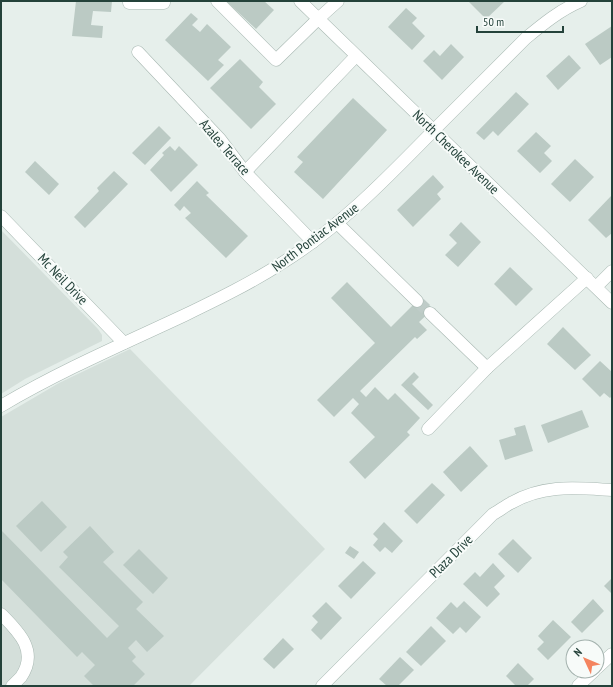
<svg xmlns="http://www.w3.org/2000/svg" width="613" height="687" font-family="'PT Sans Narrow',sans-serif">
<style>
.built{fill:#d4dfda}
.building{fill:#bbcac4}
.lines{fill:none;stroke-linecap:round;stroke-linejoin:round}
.minor-tunnel{stroke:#bfccc8;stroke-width:12;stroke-dasharray:12 6;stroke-linecap:butt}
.minor-casing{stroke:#a8b8b2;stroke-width:13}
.minor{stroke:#fff;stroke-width:12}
.labels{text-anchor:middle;stroke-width:4;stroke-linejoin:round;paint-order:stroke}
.street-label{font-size:14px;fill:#24423a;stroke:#f7fbf9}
</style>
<rect width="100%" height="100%" fill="#e6efeb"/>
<g class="built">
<path d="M 1,230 L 98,329 L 102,335 L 102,341 L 25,379 L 1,394 Z"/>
<path d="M 130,349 L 325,549 L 189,686 L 1,686 L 1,417 L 59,383 Z"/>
</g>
<g class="building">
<path d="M 76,1 L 112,1 L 111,12 L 93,11 L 91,25 L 103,26 L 102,38 L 72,36 Z"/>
<path d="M 226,1 L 264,1 L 274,10 L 256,29 Z"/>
<path d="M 468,1 L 505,1 L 486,19 Z"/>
<path d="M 406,8 L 417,18 L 412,23 L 425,36 L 412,50 L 388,27 Z"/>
<path d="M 191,13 L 198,19 L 192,25 L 200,32 L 207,24 L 231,47 L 218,60 L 224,65 L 208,81 L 165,40 Z"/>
<path d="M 612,26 L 612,57 L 600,65 L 585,44 Z"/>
<path d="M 451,44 L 464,57 L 442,80 L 423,61 L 434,50 L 440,56 Z"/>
<path d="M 569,55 L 581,68 L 558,90 L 546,76 Z"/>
<path d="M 240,59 L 263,82 L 259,87 L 276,104 L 251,129 L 210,88 Z"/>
<path d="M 516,92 L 529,104 L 498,136 L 493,131 L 484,140 L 476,133 Z"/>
<path d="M 353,98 L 387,130 L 323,199 L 294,172 L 303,162 L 297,157 Z"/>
<path d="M 159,126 L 171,138 L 145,165 L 132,153 Z"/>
<path d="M 536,132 L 551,146 L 544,153 L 552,161 L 540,173 L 517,151 Z"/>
<path d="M 170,146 L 175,151 L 179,146 L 198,165 L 171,192 L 150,170 L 164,155 L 162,153 Z"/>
<path d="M 575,159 L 594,177 L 570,202 L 551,184 Z"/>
<path d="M 35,161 L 59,184 L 49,195 L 25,172 Z"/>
<path d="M 114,171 L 128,184 L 85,228 L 74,217 L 99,191 L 97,188 Z"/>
<path d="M 433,175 L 444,187 L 437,194 L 441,199 L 413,227 L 397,210 Z"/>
<path d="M 197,181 L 209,193 L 206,195 L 248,236 L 226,258 L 185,218 L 191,213 L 184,206 L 180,211 L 174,205 Z"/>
<path d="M 612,195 L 612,233 L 606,238 L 588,220 Z"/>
<path d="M 461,222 L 481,242 L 458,267 L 445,255 L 457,243 L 449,235 Z"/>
<path d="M 510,267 L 533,289 L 516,306 L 494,284 Z"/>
<path d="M 347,282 L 391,327 L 421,297 L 433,309 L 419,322 L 427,330 L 417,339 L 415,337 L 360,391 L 366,397 L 375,387 L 388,400 L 395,393 L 420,418 L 407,432 L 410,435 L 365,479 L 349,462 L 375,437 L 351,413 L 359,404 L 353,398 L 334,417 L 317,400 L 375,343 L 331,298 Z"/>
<path d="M 563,327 L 591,355 L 575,370 L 547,344 Z"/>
<path d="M 600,361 L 612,372 L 612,396 L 610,398 L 604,393 L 600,397 L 582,379 Z"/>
<path d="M 414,372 L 419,377 L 412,384 L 433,405 L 428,410 L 401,385 Z"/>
<path d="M 582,410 L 589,427 L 548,443 L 541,425 Z"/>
<path d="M 525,425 L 533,451 L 505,460 L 499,440 L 516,435 L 514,428 Z"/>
<path d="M 470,446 L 488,466 L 461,492 L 443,472 Z"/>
<path d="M 432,483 L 445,495 L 417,524 L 404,511 Z"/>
<path d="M 42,501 L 67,527 L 41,552 L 16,526 Z"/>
<path d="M 384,522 L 403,541 L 392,553 L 385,547 L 380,552 L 373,545 L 378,539 L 373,534 Z"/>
<path d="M 90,526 L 114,552 L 103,562 L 143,602 L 136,609 L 164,636 L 147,652 L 136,640 L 128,648 L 136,657 L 132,661 L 145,674 L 133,686 L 94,686 L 84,676 L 95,665 L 82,652 L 77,657 L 1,579 L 1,530 L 107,638 L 119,626 L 59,567 L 68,557 L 63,552 Z"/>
<path d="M 513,539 L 532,558 L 518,573 L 498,554 Z"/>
<path d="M 350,546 L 359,552 L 354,559 L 345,553 Z"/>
<path d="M 139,549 L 168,578 L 153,594 L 123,565 Z"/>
<path d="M 363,561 L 376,573 L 351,599 L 338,586 Z"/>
<path d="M 493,563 L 505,576 L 494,587 L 500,594 L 487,607 L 463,584 L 475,572 L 480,577 Z"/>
<path d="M 612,578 L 612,594 L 604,586 Z"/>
<path d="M 593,599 L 604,611 L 582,633 L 571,622 Z"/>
<path d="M 464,601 L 481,617 L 466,633 L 460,627 L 453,634 L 436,618 L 451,602 L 457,608 Z"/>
<path d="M 326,602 L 342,618 L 321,640 L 311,630 L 318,622 L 312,616 Z"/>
<path d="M 553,620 L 571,637 L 548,660 L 537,649 L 544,642 L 538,636 Z"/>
<path d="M 431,626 L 446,641 L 421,666 L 406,652 Z"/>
<path d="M 283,638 L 294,649 L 274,669 L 263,659 Z"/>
<path d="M 400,657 L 414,670 L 398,686 L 387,686 L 379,679 Z"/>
<path d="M 518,663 L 534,679 L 527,686 L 516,686 L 506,676 Z"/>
</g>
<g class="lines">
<path class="minor-tunnel" d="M 417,301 L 430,313"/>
<defs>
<g id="minor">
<path d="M 129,1 L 129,3 L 164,3 L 164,1"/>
<path d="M 217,1 L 276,60 L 318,19 L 338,1"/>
<path d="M 300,1 L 612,303"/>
<path d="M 138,52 L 220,139 L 245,172 L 313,242"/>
<path d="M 245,172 L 356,56"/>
<path d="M 1,216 L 124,343"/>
<path d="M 337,223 L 417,301"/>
<path d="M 596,287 L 612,271"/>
<path d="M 430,313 L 487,368"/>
<path d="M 1,406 C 60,371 123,344 185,315 C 218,299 251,283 282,263 C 340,227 387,178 434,130 C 465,99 495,69 526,38 C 543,24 560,10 581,1"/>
<path d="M 428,429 L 487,368 L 587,278"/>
<path d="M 1,614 C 18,631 39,651 21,677 C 18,680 15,683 12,686"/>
<path d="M 597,668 L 612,654"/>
<path d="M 322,686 L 493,514 C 499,511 505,506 511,503 C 544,484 576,488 612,490"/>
<path d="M 578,686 L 594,671"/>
</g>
</defs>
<use href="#minor" class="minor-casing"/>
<use href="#minor" class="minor"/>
</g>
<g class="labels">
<g class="street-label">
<text transform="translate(225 147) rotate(49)" y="5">Azalea Terrace</text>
<text transform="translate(456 152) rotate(44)" y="5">North Cherokee Avenue</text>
<text transform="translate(315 237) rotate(-37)" y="5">North Pontiac Avenue</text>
<text transform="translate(63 279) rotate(46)" y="5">Mc Neil Drive</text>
<text transform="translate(451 556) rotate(-45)" y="5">Plaza Drive</text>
</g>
</g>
<rect width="613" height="687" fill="none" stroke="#24423a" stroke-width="4"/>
<g transform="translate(585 659) rotate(314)"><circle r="19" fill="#f7fbf9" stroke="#a3b1ad"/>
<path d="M0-3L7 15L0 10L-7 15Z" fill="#f4845f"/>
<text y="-6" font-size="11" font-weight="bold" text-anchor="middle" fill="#24423a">N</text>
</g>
<path d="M477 26v6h86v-6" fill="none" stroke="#24423a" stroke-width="2"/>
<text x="483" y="26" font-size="12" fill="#24423a" stroke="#f7fbf9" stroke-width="3" paint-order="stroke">50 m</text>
</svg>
